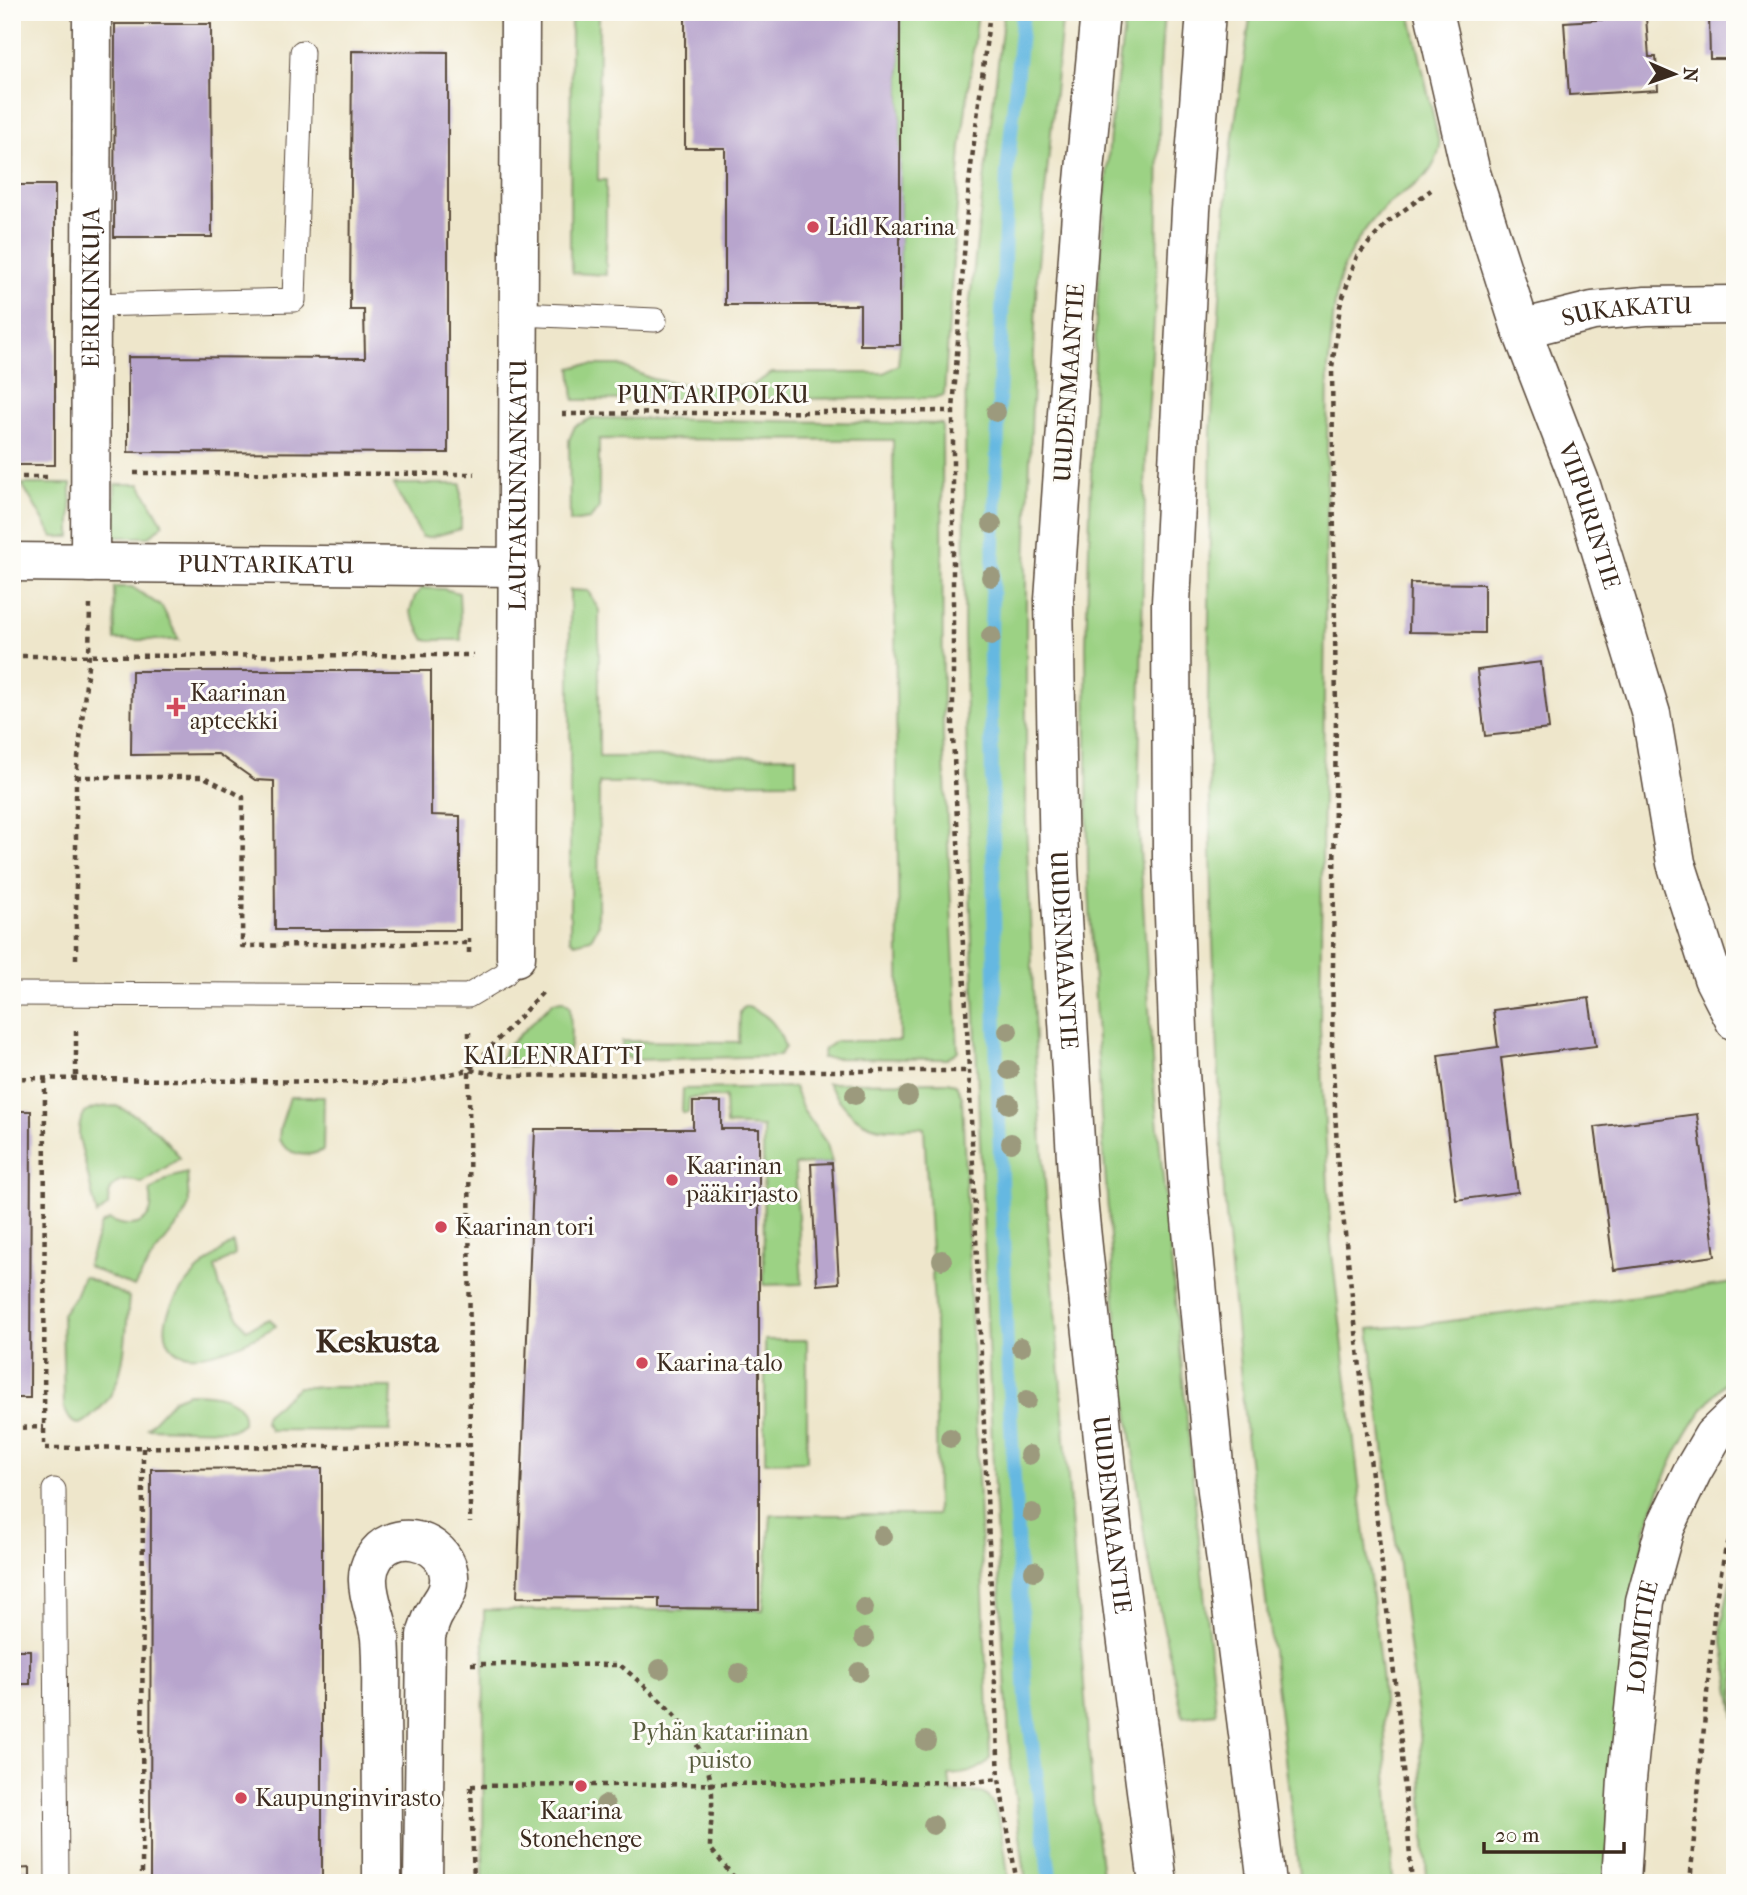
<svg xmlns="http://www.w3.org/2000/svg" width="1747" height="1895" font-family="'IM FELL French Canon',serif">
<style>
.green{fill:#9cd284;stroke:#6c7e51;stroke-width:2}
.lines{fill:none;stroke-linecap:round;stroke-linejoin:round}
.stream{stroke:#65b8e1;stroke-width:14}
.building{fill:#b8a5cd}
.service-casing{stroke:#564638;stroke-width:25}
.minor-casing{stroke:#564638;stroke-width:41}
.secondary-casing{stroke:#564638;stroke-width:41}
.path{stroke:#564638;stroke-width:4.5;stroke-dasharray:5 5;stroke-linecap:butt}
.service{stroke:#fff;stroke-width:23}
.minor{stroke:#fff;stroke-width:38}
.secondary{stroke:#fff;stroke-width:38}
.tree{fill:#9c9a7d}
.poi-dot{fill:#d1495b;stroke:#fdfcf7;stroke-width:2.5}
.labels{text-anchor:middle;stroke-width:6;stroke-linejoin:round;paint-order:stroke}
.poi-label{font-size:24px;fill:#3b2a1e;stroke:#fdfcf7;text-anchor:start}
.street-label{font-size:24px;fill:#3b2a1e;stroke:#fdfcf7}
.park-label{font-size:24px;fill:#585c3d;stroke:#fdfcf7}
.district-label{font-size:32px;font-weight:bold;fill:#3b2a1e;stroke:#fdfcf7}
</style>
<rect width="100%" height="100%" fill="#fdfcf7"/>
<filter id="ink" filterUnits="userSpaceOnUse"><feTurbulence type="fractalNoise" baseFrequency=".0143" numOctaves="2"/><feDisplacementMap in="SourceGraphic" scale="14" xChannelSelector="R" yChannelSelector="G"/><feConvolveMatrix kernelMatrix="1 2 1 2 8 2 1 2 1" color-interpolation-filters="sRGB"/></filter>
<filter id="wash" filterUnits="userSpaceOnUse"><feTurbulence type="fractalNoise" baseFrequency=".00686" numOctaves="4" result="noise"/><feDisplacementMap in="SourceGraphic" scale="28" xChannelSelector="R" yChannelSelector="G"/><feGaussianBlur stdDeviation="1.57" result="paint"/><feColorMatrix in="noise" values="0 0 0 0 0 0 0 0 0 0 0 0 0 0 0 0 0 1.4 0 .05"/><feComposite in="paint" operator="in"/></filter>
<g filter="url(#wash)">
<rect width="100%" height="100%" fill="#eee6cb"/>
<g class="green">
<path d="M 571,12 L 599,12 L 598,180 L 606,180 L 606,275 L 573,273 L 570,255 Z"/>
<path d="M 900,12 L 978,12 L 961,147 L 944,395 L 934,398 L 574,400 L 571,368 L 583,365 L 619,365 L 652,379 L 687,385 L 751,386 L 772,373 L 884,373 L 898,365 L 900,345 Z"/>
<path d="M 1004,12 L 1063,12 L 1037,273 L 1026,566 L 1026,819 L 1036,1065 L 1093,1801 L 1103,1883 L 1026,1883 L 1010,1756 L 994,1492 L 971,916 L 964,635 L 966,334 Z"/>
<path d="M 1126,12 L 1164,12 L 1160,69 L 1157,272 L 1146,449 L 1138,813 L 1153,1077 L 1216,1713 L 1183,1717 L 1146,1548 L 1117,1331 L 1101,1117 L 1088,869 L 1086,646 L 1096,316 L 1110,133 Z"/>
<path d="M 1251,12 L 1410,12 L 1440,147 C 1431,187 1403,186 1380,212 C 1362,231 1345,257 1339,282 C 1332,309 1332,340 1328,368 L 1320,1028 L 1331,1244 L 1382,1682 L 1393,1883 L 1300,1883 L 1246,1435 L 1224,1193 L 1213,942 L 1208,707 L 1211,431 L 1229,164 Z"/>
<path d="M 592,418 L 942,424 L 943,737 L 958,1051 L 947,1059 L 822,1058 L 824,1049 L 836,1041 L 900,1041 L 893,440 L 599,439 L 599,508 L 590,519 L 570,522 L 569,440 L 575,426 Z"/>
<path d="M 22,484 L 71,484 L 71,537 L 53,537 Z"/>
<path d="M 115,484 L 140,484 L 163,524 L 149,537 L 114,537 Z"/>
<path d="M 393,484 L 461,484 L 461,529 L 431,537 L 422,537 Z"/>
<path d="M 114,587 L 132,587 L 162,607 L 179,640 L 115,640 Z"/>
<path d="M 422,588 L 444,589 L 459,593 L 461,640 L 425,640 L 410,612 L 415,596 Z"/>
<path d="M 570,590 L 588,591 L 599,610 L 599,757 L 796,756 L 796,782 L 599,783 L 598,926 L 591,939 L 575,943 L 570,939 Z"/>
<path d="M 563,1001 L 570,1006 C 570,1027 575,1047 562,1064 L 509,1066 L 501,1060 L 505,1049 L 553,1002 Z"/>
<path d="M 745,1006 C 769,1014 777,1024 785,1047 L 779,1056 L 633,1060 L 623,1055 L 622,1041 L 739,1042 L 740,1012 Z"/>
<path d="M 947,1082 L 956,1084 L 962,1097 L 990,1758 C 980,1772 965,1774 949,1775 L 951,1792 C 961,1793 975,1790 984,1794 C 1002,1803 1006,1864 1009,1883 L 483,1883 L 484,1610 L 763,1610 L 771,1515 L 937,1515 L 935,1326 L 924,1128 C 915,1126 906,1128 896,1129 C 860,1130 846,1111 827,1083 Z"/>
<path d="M 794,1087 L 803,1110 L 827,1144 L 832,1163 L 795,1165 L 802,1284 L 764,1285 L 763,1127 L 726,1125 L 725,1097 L 689,1098 L 688,1113 L 682,1113 L 683,1089 Z"/>
<path d="M 290,1097 L 324,1097 L 323,1150 C 307,1158 290,1156 279,1140 L 280,1128 Z"/>
<path d="M 116,1106 C 143,1116 163,1135 180,1158 L 142,1183 C 121,1176 107,1183 108,1206 L 97,1215 L 79,1137 C 78,1108 91,1107 116,1106 Z"/>
<path d="M 187,1173 L 189,1204 L 184,1217 L 153,1256 L 134,1287 L 87,1266 L 101,1224 L 109,1220 C 136,1232 157,1222 150,1191 L 169,1178 Z"/>
<path d="M 233,1243 L 235,1255 L 215,1267 L 220,1287 L 246,1329 L 270,1319 L 276,1326 C 255,1339 183,1375 168,1341 C 153,1307 208,1258 233,1243 Z"/>
<path d="M 83,1276 L 129,1297 C 125,1335 128,1387 95,1413 C 92,1416 87,1421 82,1423 C 72,1427 67,1415 64,1407 L 62,1314 L 75,1296 Z"/>
<path d="M 1735,1283 L 1735,1373 C 1687,1418 1666,1470 1645,1530 L 1604,1883 L 1427,1883 L 1420,1732 L 1369,1329 L 1420,1325 Z"/>
<path d="M 765,1340 L 807,1340 L 807,1461 L 765,1462 Z"/>
<path d="M 298,1387 L 392,1387 L 390,1431 L 270,1430 L 264,1420 L 266,1414 Z"/>
<path d="M 188,1393 C 208,1393 246,1394 243,1423 L 236,1428 L 227,1430 L 147,1428 L 174,1399 Z"/>
<path d="M 1735,1559 L 1735,1718 L 1721,1628 Z"/>
</g>
<g class="lines">
<path class="stream" d="M 1023,12 L 1007,173 L 990,656 L 996,1038 L 1007,1352 L 1026,1698 L 1051,1883"/>
</g>
<g id="blocks">
<g class="building">
<path d="M 685,12 L 900,12 L 900,345 L 860,345 L 860,305 L 725,305 L 725,148 L 685,148 Z"/>
<path d="M 1735,14 L 1735,59 L 1710,59 L 1709,15 Z"/>
<path d="M 1646,17 L 1649,57 L 1656,57 L 1658,90 L 1569,95 L 1564,22 Z"/>
<path d="M 115,24 L 211,24 L 212,237 L 114,237 Z"/>
<path d="M 352,51 L 448,52 L 448,453 L 128,452 L 128,357 L 365,358 L 364,310 L 350,310 Z"/>
<rect x="12" y="185" width="43" height="280"/>
<path d="M 1410,583 L 1484,584 L 1484,633 L 1409,632 Z"/>
<path d="M 1541,662 L 1549,729 L 1485,736 L 1477,670 Z"/>
<path d="M 132,671 L 431,671 L 431,815 L 460,816 L 460,930 L 275,930 L 274,781 L 255,780 L 218,754 L 131,755 Z"/>
<path d="M 1589,998 L 1596,1046 L 1501,1058 L 1518,1192 L 1456,1200 L 1438,1055 L 1498,1047 L 1493,1010 Z"/>
<path d="M 693,1102 L 721,1102 L 721,1129 L 759,1129 L 759,1609 L 659,1608 L 659,1598 L 517,1597 L 535,1129 L 693,1129 Z"/>
<path d="M 12,1111 L 31,1111 L 30,1398 L 12,1398 Z"/>
<path d="M 1697,1114 L 1715,1256 L 1614,1270 L 1595,1127 Z"/>
<path d="M 832,1163 L 839,1283 L 817,1285 L 811,1164 Z"/>
<path d="M 322,1468 L 322,1883 L 150,1883 L 151,1469 Z"/>
<rect x="12" y="1650" width="18" height="34"/>
<path d="M 30,1868 L 30,1883 L 12,1883 L 12,1869 Z"/>
</g>
</g>
</g>
<g filter="url(#ink)">
<use href="#blocks" fill-opacity="0" stroke="#564638" stroke-width="2"/>
<g class="lines">
<defs>
<g id="service">
<path d="M 91,305 L 294,300 L 302,52"/>
<path d="M 519,314 L 655,320"/>
<path d="M 12,994 L 468,996 L 505,974 L 516,957"/>
<path d="M 54,1490 L 57,1883"/>
</g>
<g id="minor">
<path id="s1" d="M 1434,12 L 1471,173 L 1521,329 L 1580,482 L 1651,714 L 1676,863 L 1713,978 L 1735,1021"/>
<path id="s2" d="M 1521,329 L 1593,311 L 1646,306 L 1735,305"/>
<path id="s3" d="M 12,562 L 519,567"/>
<path id="s4" d="M 90,563 L 92,12"/>
<path id="s5" d="M 516,957 L 520,12"/>
<path d="M 382,1883 C 382,1826 382,1769 381,1713 C 381,1688 382,1663 380,1638 C 378,1620 368,1599 368,1581 C 367,1565 377,1549 391,1543 C 420,1531 456,1555 448,1588 C 446,1598 440,1602 436,1611 C 431,1618 429,1628 426,1635 L 423,1883"/>
<path id="s6" d="M 1621,1883 L 1627,1779 L 1645,1601 L 1665,1528 L 1692,1472 L 1713,1436 L 1735,1415"/>
</g>
<g id="secondary">
<path id="s7" d="M 1100,12 L 1081,213 L 1054,600 L 1059,867 L 1079,1209 L 1113,1534 L 1158,1883"/>
<path d="M 1206,12 L 1191,210 L 1171,603 L 1172,857 L 1179,1059 L 1188,1188 L 1215,1475 L 1267,1883"/>
</g>
</defs>
<use href="#service" class="service-casing"/>
<use href="#minor" class="minor-casing"/>
<use href="#secondary" class="secondary-casing"/>
<g class="path">
<path d="M 990,12 L 969,183 L 953,411 L 953,736 L 969,1071 L 999,1779 L 1017,1883"/>
<path d="M 562,414 L 953,411"/>
<path d="M 134,473 L 475,474"/>
<path d="M 12,477 L 48,477"/>
<path d="M 12,656 L 473,655"/>
<path d="M 76,777 L 204,777 L 243,797 L 242,946 L 469,943"/>
<path d="M 469,953 L 469,934"/>
<path d="M 76,959 L 76,777 L 89,656 L 90,605"/>
<path d="M 76,1031 L 76,1079"/>
<path d="M 469,1032 L 470,1523"/>
<path d="M 470,1069 L 543,992"/>
<path d="M 12,1078 L 408,1083 L 469,1070 L 512,1076 L 806,1071 L 969,1071"/>
<path d="M 45,1079 L 44,1448 L 471,1445"/>
<path d="M 12,1428 L 44,1427"/>
<path d="M 471,1664 L 620,1665 C 656,1696 703,1733 711,1783 C 714,1803 710,1827 710,1848 L 732,1875 L 742,1883"/>
<path d="M 471,1786 L 974,1782 L 999,1779"/>
<path d="M 471,1787 L 474,1883"/>
<path d="M 142,1883 L 143,1448"/>
<path d="M 1412,1883 L 1399,1718 L 1338,1170 L 1332,1046 L 1336,716 L 1332,368 L 1340,306 L 1357,256 L 1388,222 L 1431,190"/>
<path d="M 1690,1883 L 1715,1604 L 1725,1552 L 1735,1527"/>
</g>
<use href="#service" class="service"/>
<use href="#minor" class="minor"/>
<use href="#secondary" class="secondary"/>
</g>
<g class="tree">
<circle cx="996" cy="412" r="10"/>
<circle cx="992" cy="524" r="10"/>
<circle cx="991" cy="577" r="10"/>
<circle cx="991" cy="636" r="10"/>
<circle cx="1008" cy="1031" r="10"/>
<circle cx="1009" cy="1070" r="10"/>
<circle cx="855" cy="1095" r="10"/>
<circle cx="908" cy="1096" r="10"/>
<circle cx="1009" cy="1104" r="10"/>
<circle cx="1011" cy="1143" r="10"/>
<circle cx="942" cy="1260" r="10"/>
<circle cx="1021" cy="1347" r="10"/>
<circle cx="1027" cy="1400" r="10"/>
<circle cx="950" cy="1438" r="10"/>
<circle cx="1029" cy="1455" r="10"/>
<circle cx="1032" cy="1513" r="10"/>
<circle cx="882" cy="1536" r="10"/>
<circle cx="1034" cy="1571" r="10"/>
<circle cx="864" cy="1608" r="10"/>
<circle cx="864" cy="1638" r="10"/>
<circle cx="660" cy="1669" r="10"/>
<circle cx="859" cy="1672" r="10"/>
<circle cx="739" cy="1673" r="10"/>
<circle cx="926" cy="1741" r="10"/>
<circle cx="605" cy="1805" r="10"/>
<circle cx="933" cy="1825" r="10"/>
</g>
</g>
<g class="poi-dot">
<circle cx="813" cy="227" r="7"/>
<path d="M172.5 696.5h7v7h7v7h-7v7h-7v-7h-7v-7h7z"/>
<circle cx="672" cy="1180" r="7"/>
<circle cx="441" cy="1227" r="7"/>
<circle cx="642" cy="1363" r="7"/>
<circle cx="581" cy="1786" r="7"/>
<circle cx="241" cy="1798" r="7"/>
</g>
<g class="labels">
<g class="poi-label">
<text x="827" y="235">Lidl Kaarina</text>
<text x="190" y="701">Kaarinan<tspan x="190" dy="28">apteekki</tspan></text>
<text x="686" y="1174">Kaarinan<tspan x="686" dy="28">pääkirjasto</tspan></text>
<text x="455" y="1235">Kaarinan tori</text>
<text x="656" y="1371">Kaarina-talo</text>
<text x="255" y="1806">Kaupunginvirasto</text>
<text x="581" y="1819" text-anchor="middle">Kaarina<tspan x="581" dy="28">Stonehenge</tspan></text>
</g>
<g class="street-label">
<text dy="8" stroke="none"><textPath href="#s4" startOffset="275">EERIKINKUJA</textPath></text>
<text dy="8" stroke="none"><textPath href="#s2" startOffset="108">SUKAKATU</textPath></text>
<text transform="translate(1069 383) rotate(-86)" y="8">UUDENMAANTIE</text>
<text x="713" y="403">PUNTARIPOLKU</text>
<text dy="8" stroke="none"><textPath href="#s5" startOffset="472">LAUTAKUNNANKATU</textPath></text>
<text dy="8" stroke="none"><textPath href="#s1" startOffset="528">VIIPURINTIE</textPath></text>
<text dy="8" stroke="none"><textPath href="#s3" startOffset="254">PUNTARIKATU</textPath></text>
<text dy="8" stroke="none"><textPath href="#s7" startOffset="940">UUDENMAANTIE</textPath></text>
<text x="553" y="1064">KALLENRAITTI</text>
<text dy="8" stroke="none"><textPath href="#s7" startOffset="1507">UUDENMAANTIE</textPath></text>
<text dy="8" stroke="none"><textPath href="#s6" startOffset="247">LOIMITIE</textPath></text>
</g>
<g class="park-label">
<text x="720" y="1740">Pyhän katariinan<tspan x="720" dy="28">puisto</tspan></text>
</g>
<g class="district-label">
<text x="377" y="1352">Keskusta</text>
</g>
</g>
<rect width="1747" height="1895" fill="none" stroke="#fdfcf7" stroke-width="42"/>
<g transform="translate(1674 74) rotate(92)" stroke="#fdfcf7" stroke-width="5" paint-order="stroke">
<path d="M0-5L12 26L0 18L-12 26Z" fill="#3b2a1e"/>
<text y="-10" font-size="19" font-weight="bold" text-anchor="middle" fill="#3b2a1e">N</text>
</g>
<path d="M1484 1842v10h140v-10" fill="none" stroke="#3b2a1e" stroke-width="3.5"/>
<text x="1495" y="1842" font-size="21" fill="#3b2a1e" stroke="#fdfcf7" stroke-width="5" paint-order="stroke">20 m</text>
</svg>
